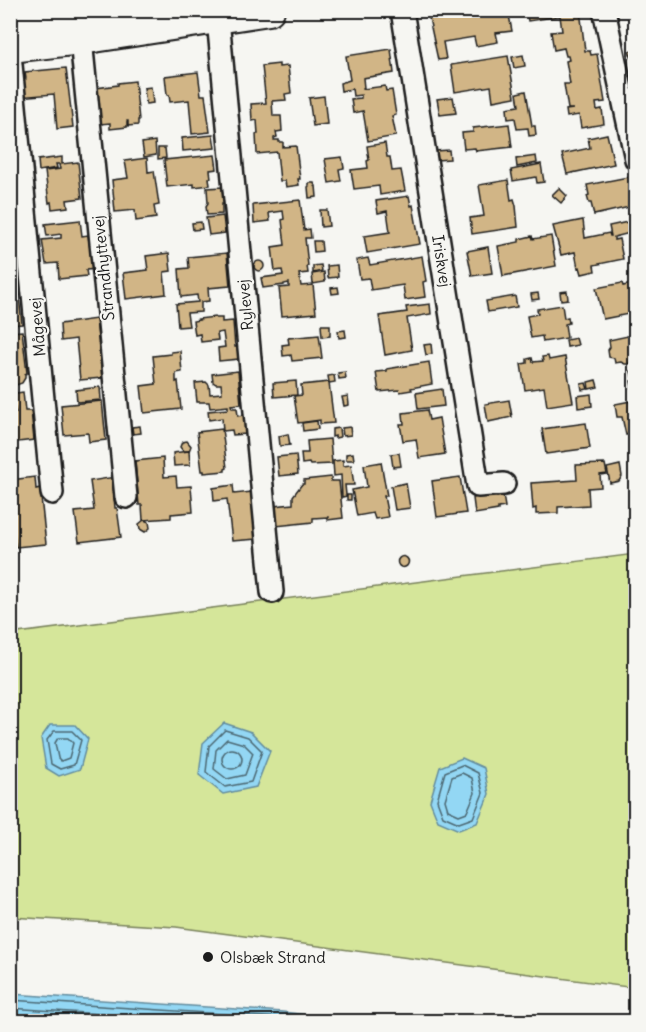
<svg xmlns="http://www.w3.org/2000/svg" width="646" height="1032" font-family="Delius,sans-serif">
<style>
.green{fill:#d5e69a;stroke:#78815b;stroke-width:1.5}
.water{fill:#93d7f4;stroke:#638c9e;stroke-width:1.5}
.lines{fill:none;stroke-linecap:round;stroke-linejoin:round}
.shore{stroke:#4c6772;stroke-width:1.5}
.building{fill:#d1b586;stroke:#1c1c1c;stroke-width:1.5}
.minor-casing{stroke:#1c1c1c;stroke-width:26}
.secondary-casing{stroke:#1c1c1c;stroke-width:34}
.minor{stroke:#f6f6f2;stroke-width:21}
.secondary{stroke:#f6f6f2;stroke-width:30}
.poi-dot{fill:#1c1c1c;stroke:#f6f6f2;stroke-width:2}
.labels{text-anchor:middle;stroke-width:4.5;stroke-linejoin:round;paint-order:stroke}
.street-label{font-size:16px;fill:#1c1c1c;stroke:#f6f6f2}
.poi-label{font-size:16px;fill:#1c1c1c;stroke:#f6f6f2;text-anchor:start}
</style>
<rect width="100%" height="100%" fill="#f6f6f2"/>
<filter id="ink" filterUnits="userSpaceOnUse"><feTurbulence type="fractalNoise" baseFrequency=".0167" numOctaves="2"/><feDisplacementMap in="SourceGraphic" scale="12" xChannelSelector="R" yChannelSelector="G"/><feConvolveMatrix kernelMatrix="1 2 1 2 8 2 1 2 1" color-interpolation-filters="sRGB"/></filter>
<g filter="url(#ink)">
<path class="green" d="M 635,554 L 635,988 L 176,927 L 11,917 L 10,634 Z"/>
<g class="water">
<path d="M 224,723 L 251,732 L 270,751 L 256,787 L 223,794 L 199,775 L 203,743 Z"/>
<path d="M 50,725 L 75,725 L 88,739 L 80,769 L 59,776 L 46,768 L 41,738 Z"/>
<path d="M 462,758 L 484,768 L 489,794 L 477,823 L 459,830 L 438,821 L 430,801 L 440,767 Z"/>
<path d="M 11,994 L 283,1012 L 353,1021 L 11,1021 Z"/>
</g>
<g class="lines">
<g class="shore">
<path d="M 225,730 L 248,737 L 262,751 L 251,782 L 225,787 L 206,772 L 209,746 Z"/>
<path d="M 54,731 L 72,731 L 81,740 L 74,765 L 60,769 L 51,764 L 47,740 Z"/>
<path d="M 58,738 L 68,738 L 73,743 L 69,758 L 61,761 L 58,758 L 55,743 Z"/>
<path d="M 227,739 L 244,744 L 253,753 L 245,775 L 227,779 L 214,769 L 216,750 Z"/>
<circle cx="232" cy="759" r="10"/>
<path d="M 462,765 L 478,773 L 483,793 L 473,818 L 459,823 L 443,816 L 437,800 L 445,772 Z"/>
<path d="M 462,773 L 472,778 L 475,793 L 467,812 L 459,815 L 448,810 L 445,800 L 452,777 Z"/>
<path d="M 10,1000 L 282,1018 L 309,1022"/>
<path d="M 10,1008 L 219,1022"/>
<path d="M 10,1017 L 71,1022"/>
</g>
</g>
<g class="building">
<path d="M 477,10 L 508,10 L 512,31 L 496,33 L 498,42 L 476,46 L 474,37 L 443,42 L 446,59 L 438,60 L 429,18 Z"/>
<path d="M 526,10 L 580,10 L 585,51 L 590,51 L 591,55 L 597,54 L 605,102 L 596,103 L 597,110 L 602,109 L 604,124 L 581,128 L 579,115 L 567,117 L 566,110 L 573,109 L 568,109 L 564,84 L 570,84 L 566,61 L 569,60 L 568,56 L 566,56 L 564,48 L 554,50 L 551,32 L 562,31 L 560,16 L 528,21 Z"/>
<path d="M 391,49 L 394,73 L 363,78 L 364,88 L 363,88 L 363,89 L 385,86 L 386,91 L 392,90 L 396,115 L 392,116 L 396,136 L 368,141 L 363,111 L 353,113 L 351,99 L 361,98 L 361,95 L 353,96 L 352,89 L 341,91 L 340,83 L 350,80 L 346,56 Z"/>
<path d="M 636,49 L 636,58 L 632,59 L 629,51 Z"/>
<path d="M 523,55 L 525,66 L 514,68 L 512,57 Z"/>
<path d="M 508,56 L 515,97 L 493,101 L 491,86 L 455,92 L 451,65 Z"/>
<path d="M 279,64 L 279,67 L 288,66 L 291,93 L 285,94 L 286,100 L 272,101 L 273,116 L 281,116 L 282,131 L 276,132 L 277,137 L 274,138 L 274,140 L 279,140 L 279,142 L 283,142 L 283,147 L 296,146 L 300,179 L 298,179 L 299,185 L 286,187 L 285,181 L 280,181 L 277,152 L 257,154 L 256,134 L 258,134 L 257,120 L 252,121 L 251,104 L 266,103 L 262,66 Z"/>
<path d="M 66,68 L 73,127 L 57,129 L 54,94 L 18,97 L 16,81 L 26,79 L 25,72 Z"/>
<path d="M 198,72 L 201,95 L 205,95 L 210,132 L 192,134 L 189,100 L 170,102 L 169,95 L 167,95 L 165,76 Z"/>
<path d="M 135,81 L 139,120 L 138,120 L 138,125 L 128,126 L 128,121 L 127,121 L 127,127 L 110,129 L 110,123 L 100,124 L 100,119 L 95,120 L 96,88 L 118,85 L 118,83 Z"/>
<path d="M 151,87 L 153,103 L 146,104 L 144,88 Z"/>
<path d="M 526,91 L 532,126 L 535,126 L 536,135 L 529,136 L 528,128 L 517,129 L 515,118 L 508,119 L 507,108 L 519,106 L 517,93 Z"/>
<path d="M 324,96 L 327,124 L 313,126 L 309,98 Z"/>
<path d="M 453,97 L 456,113 L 440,115 L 437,99 Z"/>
<path d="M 509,124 L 512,147 L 476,151 L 475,148 L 464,149 L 462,133 L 473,132 L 473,128 Z"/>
<path d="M 607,134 L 614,164 L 567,174 L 562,154 L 590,148 L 588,138 Z"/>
<path d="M 213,135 L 215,148 L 183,151 L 182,138 Z"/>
<path d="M 155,141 L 156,155 L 144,157 L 142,143 Z"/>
<path d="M 385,143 L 387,157 L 390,157 L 392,171 L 401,170 L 405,191 L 380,195 L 379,186 L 354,189 L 351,170 L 368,168 L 367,161 L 369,160 L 367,146 Z"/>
<path d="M 158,148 L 165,148 L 166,158 L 158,159 Z"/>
<path d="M 449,150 L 450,159 L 436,160 L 435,151 Z"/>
<path d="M 215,155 L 217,169 L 210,170 L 211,178 L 209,178 L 210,185 L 194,187 L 194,184 L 167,187 L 164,160 Z"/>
<path d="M 536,156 L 537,163 L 517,167 L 516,159 Z"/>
<path d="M 62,157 L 62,164 L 78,162 L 82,198 L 67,200 L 68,207 L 52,209 L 51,202 L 49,203 L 45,171 L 60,169 L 59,164 L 56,164 L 57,168 L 39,171 L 38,160 Z"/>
<path d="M 342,157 L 344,168 L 339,169 L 341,181 L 329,183 L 325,159 Z"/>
<path d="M 147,158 L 148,172 L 154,171 L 159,205 L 154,206 L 156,218 L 136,221 L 135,210 L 115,212 L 112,180 L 128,178 L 125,161 Z"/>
<path d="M 541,164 L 544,182 L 537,183 L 536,177 L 513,181 L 511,170 Z"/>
<path d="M 628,177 L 632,178 L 633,184 L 630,184 L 634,206 L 594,215 L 591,203 L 589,203 L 587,196 L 589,195 L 587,185 Z"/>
<path d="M 508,180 L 511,200 L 514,199 L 516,206 L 518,227 L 472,234 L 470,218 L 484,216 L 479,185 Z"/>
<path d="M 309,183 L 314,183 L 315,186 L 316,186 L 317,197 L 309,198 L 308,187 L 309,186 Z"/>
<path d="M 223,187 L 224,204 L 222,204 L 222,214 L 207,215 L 206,206 L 208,203 L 207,188 Z"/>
<path d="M 559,188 L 567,196 L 561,203 L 552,195 Z"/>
<path d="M 409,196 L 411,206 L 413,205 L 420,244 L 367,253 L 364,236 L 390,232 L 387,211 L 378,213 L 376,201 Z"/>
<path d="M 300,200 L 304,230 L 310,229 L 311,238 L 305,238 L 308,266 L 307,266 L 308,273 L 299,274 L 301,286 L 313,285 L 316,313 L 282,316 L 279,288 L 289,287 L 289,283 L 284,284 L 284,285 L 263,288 L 261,278 L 283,275 L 282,270 L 275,271 L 272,247 L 285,245 L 282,220 L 284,219 L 283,211 L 269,213 L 270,221 L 254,223 L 253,205 Z"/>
<path d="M 320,210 L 327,210 L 329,226 L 321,227 Z"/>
<path d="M 223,216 L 225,233 L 209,235 L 206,218 Z"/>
<path d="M 80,220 L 82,236 L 88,235 L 91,257 L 95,256 L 97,269 L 86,270 L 87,276 L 59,279 L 58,263 L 46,264 L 42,240 L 61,238 L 61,234 L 47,236 L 45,224 Z"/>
<path d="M 583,220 L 585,238 L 609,233 L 610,236 L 611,236 L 609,226 L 628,222 L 630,233 L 614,237 L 614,240 L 619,239 L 623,259 L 594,265 L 595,271 L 582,274 L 580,267 L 578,268 L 575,252 L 561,255 L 553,226 Z"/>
<path d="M 201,222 L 202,229 L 193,230 L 192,223 Z"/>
<path d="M 532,236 L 533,239 L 551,236 L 556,266 L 503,276 L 498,246 L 519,242 L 519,239 Z"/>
<path d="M 313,241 L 321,241 L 322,251 L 314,252 Z"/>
<path d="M 488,247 L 492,273 L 472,276 L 467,251 Z"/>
<path d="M 169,253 L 171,271 L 164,272 L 166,294 L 126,299 L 123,273 L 148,270 L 146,256 Z"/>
<path d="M 227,253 L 230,286 L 208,288 L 209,301 L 201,302 L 201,312 L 187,313 L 189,326 L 178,327 L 176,304 L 198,302 L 197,295 L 181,297 L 179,269 L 189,268 L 188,257 Z"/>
<path d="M 422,256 L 426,281 L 423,282 L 425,297 L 405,300 L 403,285 L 371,290 L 369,278 L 360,279 L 357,260 L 368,258 L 370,265 Z"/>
<circle cx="259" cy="266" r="5"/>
<path d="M 321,265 L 322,271 L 313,273 L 313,266 Z"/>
<path d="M 337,265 L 338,277 L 328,278 L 327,266 Z"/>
<path d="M 14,270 L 15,281 L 10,282 L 10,271 Z"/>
<path d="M 324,272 L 325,282 L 313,284 L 312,274 Z"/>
<path d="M 622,283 L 623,286 L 636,283 L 636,327 L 632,328 L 628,314 L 603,319 L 596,288 Z"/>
<path d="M 18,287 L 22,324 L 10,325 L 10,288 Z"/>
<path d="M 338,287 L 339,293 L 332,294 L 331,288 Z"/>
<path d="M 567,291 L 568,299 L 561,300 L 560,292 Z"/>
<path d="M 538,293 L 539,299 L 532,300 L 531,294 Z"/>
<path d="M 515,296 L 517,307 L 488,312 L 486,301 Z"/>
<path d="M 430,304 L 431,314 L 407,318 L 412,350 L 385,355 L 379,316 L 407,312 L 406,307 Z"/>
<path d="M 562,305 L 564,318 L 568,317 L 569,323 L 565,324 L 567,338 L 543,342 L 542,336 L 531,338 L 527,316 L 538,314 L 537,309 Z"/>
<path d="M 215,317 L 216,318 L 222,318 L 222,322 L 233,321 L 235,347 L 237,347 L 239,359 L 219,361 L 218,348 L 225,347 L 223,332 L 217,333 L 218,340 L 201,342 L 200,334 L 195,335 L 193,321 L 199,320 L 198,319 Z"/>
<path d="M 96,319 L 102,378 L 80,380 L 76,339 L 61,341 L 60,324 Z"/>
<path d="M 321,325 L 330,325 L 330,336 L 322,337 Z"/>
<path d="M 345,330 L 346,337 L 339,338 L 338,331 Z"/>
<path d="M 22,331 L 27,373 L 25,374 L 25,378 L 22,383 L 16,385 L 10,383 L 10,332 Z"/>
<path d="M 633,333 L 636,333 L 636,359 L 630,361 L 629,364 L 625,364 L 621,362 L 615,363 L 614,358 L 609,357 L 608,350 L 610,347 L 609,340 L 633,335 Z"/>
<path d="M 319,335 L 322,358 L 292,361 L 291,355 L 283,356 L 282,345 L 289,344 L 288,338 Z"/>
<path d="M 576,338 L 578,345 L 567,347 L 566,340 Z"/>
<path d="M 431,344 L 432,354 L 426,355 L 424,345 Z"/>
<path d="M 180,351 L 182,372 L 176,373 L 176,382 L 178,381 L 181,409 L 144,413 L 141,386 L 156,384 L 153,356 L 171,354 L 171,352 Z"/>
<path d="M 548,356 L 549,360 L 565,357 L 573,402 L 547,406 L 544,387 L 525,390 L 521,364 L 527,363 L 527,359 L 532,358 L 533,362 L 543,361 L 542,357 Z"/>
<path d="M 429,362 L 432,384 L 411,388 L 412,390 L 400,392 L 399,390 L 379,392 L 376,372 L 387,371 L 387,369 Z"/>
<path d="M 636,370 L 636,396 L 634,397 L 631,381 L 633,380 L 631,371 Z"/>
<path d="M 238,371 L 241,404 L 231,405 L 232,408 L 237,408 L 238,416 L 244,415 L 246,434 L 233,435 L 232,430 L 223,431 L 222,418 L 209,420 L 208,411 L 228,409 L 228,406 L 210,408 L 209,402 L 197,402 L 195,383 L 206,382 L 209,385 L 210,394 L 222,393 L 221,384 L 216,384 L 213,382 L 212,374 Z"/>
<path d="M 345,372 L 346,378 L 339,379 L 338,373 Z"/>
<path d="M 334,375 L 335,382 L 329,383 L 334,423 L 320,424 L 320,420 L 298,423 L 294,396 L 302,395 L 301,385 L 329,382 L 328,376 Z"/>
<path d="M 596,380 L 598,387 L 589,389 L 588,382 Z"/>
<path d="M 296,381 L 297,395 L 274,397 L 273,383 Z"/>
<path d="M 586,383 L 588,389 L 582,390 L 581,384 Z"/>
<path d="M 100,387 L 101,400 L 77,402 L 76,390 Z"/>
<path d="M 442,389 L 444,406 L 418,409 L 416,393 Z"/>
<path d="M 23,392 L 25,411 L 31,411 L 34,440 L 10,443 L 10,413 L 16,413 L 15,408 L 10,409 L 10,394 Z"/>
<path d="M 591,394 L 592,406 L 578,408 L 577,396 Z"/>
<path d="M 348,396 L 349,405 L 344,406 L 342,397 Z"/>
<path d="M 509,400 L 512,417 L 488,422 L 485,404 Z"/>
<path d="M 636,400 L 636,433 L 626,435 L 622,417 L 617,417 L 615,404 Z"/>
<path d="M 102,401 L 106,440 L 89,442 L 88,433 L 64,435 L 61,405 Z"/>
<path d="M 427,410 L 429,420 L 439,418 L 445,454 L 419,458 L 416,439 L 403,441 L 400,424 L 404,424 L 403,413 Z"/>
<path d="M 317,421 L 318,429 L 303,431 L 302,423 Z"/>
<path d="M 586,423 L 590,448 L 546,454 L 542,429 Z"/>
<path d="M 140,426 L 141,433 L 133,434 L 132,427 Z"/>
<path d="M 350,427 L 351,435 L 343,436 L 342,428 Z"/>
<path d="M 339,428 L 340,437 L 335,438 L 335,436 L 332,437 L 332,429 Z"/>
<path d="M 222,429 L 227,468 L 225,469 L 225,471 L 204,473 L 204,471 L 202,471 L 197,432 Z"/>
<path d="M 288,434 L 290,445 L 280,446 L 279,436 Z"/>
<path d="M 330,439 L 332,464 L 310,465 L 309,463 L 302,464 L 301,453 L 308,453 L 307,441 Z"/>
<path d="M 187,441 L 191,446 L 189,451 L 183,451 L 180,447 L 182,442 Z"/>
<path d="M 189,451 L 190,465 L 174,466 L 173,453 Z"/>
<path d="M 353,453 L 354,460 L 346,460 L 346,454 Z"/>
<path d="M 399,453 L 401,466 L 393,467 L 391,454 Z"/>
<path d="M 296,455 L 298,474 L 279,476 L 277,457 Z"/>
<path d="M 163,458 L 164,477 L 176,476 L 177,487 L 191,486 L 193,512 L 171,514 L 171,518 L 143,520 L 142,505 L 139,505 L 135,461 Z"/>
<path d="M 343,460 L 343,466 L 351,465 L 354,485 L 345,485 L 346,495 L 351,495 L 351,500 L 347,500 L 347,496 L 342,497 L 341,475 L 334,476 L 333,461 Z"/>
<path d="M 381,462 L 387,496 L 384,496 L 388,517 L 375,519 L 373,513 L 357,516 L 352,490 L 367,487 L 364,465 Z"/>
<path d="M 605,464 L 607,474 L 600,475 L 601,487 L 588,488 L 589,505 L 558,507 L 558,513 L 536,514 L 536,508 L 533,509 L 531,483 L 577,480 L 576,465 Z"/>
<path d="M 620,465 L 622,476 L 619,481 L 610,483 L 607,468 Z"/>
<path d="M 121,476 L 122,485 L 113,486 L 115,508 L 117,508 L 121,537 L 79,542 L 75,512 L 94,510 L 90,481 Z"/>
<path d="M 35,477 L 36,489 L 40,488 L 46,544 L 16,547 L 10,498 L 10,496 L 15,496 L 14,490 L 10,490 L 10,480 Z"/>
<path d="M 331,477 L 331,481 L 339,481 L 343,518 L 328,520 L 328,517 L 313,518 L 313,522 L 276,526 L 274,506 L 293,504 L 293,496 L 302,484 L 304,484 L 304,480 Z"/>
<path d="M 460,477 L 466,513 L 437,517 L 432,481 Z"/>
<path d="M 406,483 L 410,508 L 395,510 L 391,486 Z"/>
<path d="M 233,485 L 234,494 L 252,492 L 257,539 L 232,541 L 227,499 L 214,501 L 213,488 Z"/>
<path d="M 496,494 L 497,497 L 503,495 L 505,507 L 498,508 L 498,510 L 475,514 L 473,498 Z"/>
<path d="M 144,520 L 149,522 L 150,528 L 145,532 L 140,529 L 139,524 Z"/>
<circle cx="403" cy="562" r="5.5"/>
</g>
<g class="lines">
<defs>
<g id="minor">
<path d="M 402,10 L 478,486 L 504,484"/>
<path d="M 604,10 L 636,159"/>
<path d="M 218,19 L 272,592"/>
<path d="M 81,39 L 126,497"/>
<path d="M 10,54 L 52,493"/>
</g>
<g id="secondary">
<path d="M 10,25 L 132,10"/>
<path d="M 10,47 L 81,39 L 269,10"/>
</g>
</defs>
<use href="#minor" class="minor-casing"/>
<use href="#secondary" class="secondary-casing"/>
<use href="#minor" class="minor"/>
<use href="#secondary" class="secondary"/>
</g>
</g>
<circle class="poi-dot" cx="208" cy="957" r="6"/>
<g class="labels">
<g class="street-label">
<text transform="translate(442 261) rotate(81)" y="6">Iriskvej</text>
<text transform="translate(103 268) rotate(-96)" y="6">Strandhyttevej</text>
<text transform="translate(245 305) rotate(-95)" y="6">Rylevej</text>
<text transform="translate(37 327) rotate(-95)" y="6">Mågevej</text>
</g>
<g class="poi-label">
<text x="220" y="963">Olsbæk Strand</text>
</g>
</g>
<rect width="646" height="1032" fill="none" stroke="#f6f6f2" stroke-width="36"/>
<rect x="18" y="18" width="610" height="996" fill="none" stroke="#1c1c1c" stroke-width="2" filter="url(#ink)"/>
</svg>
